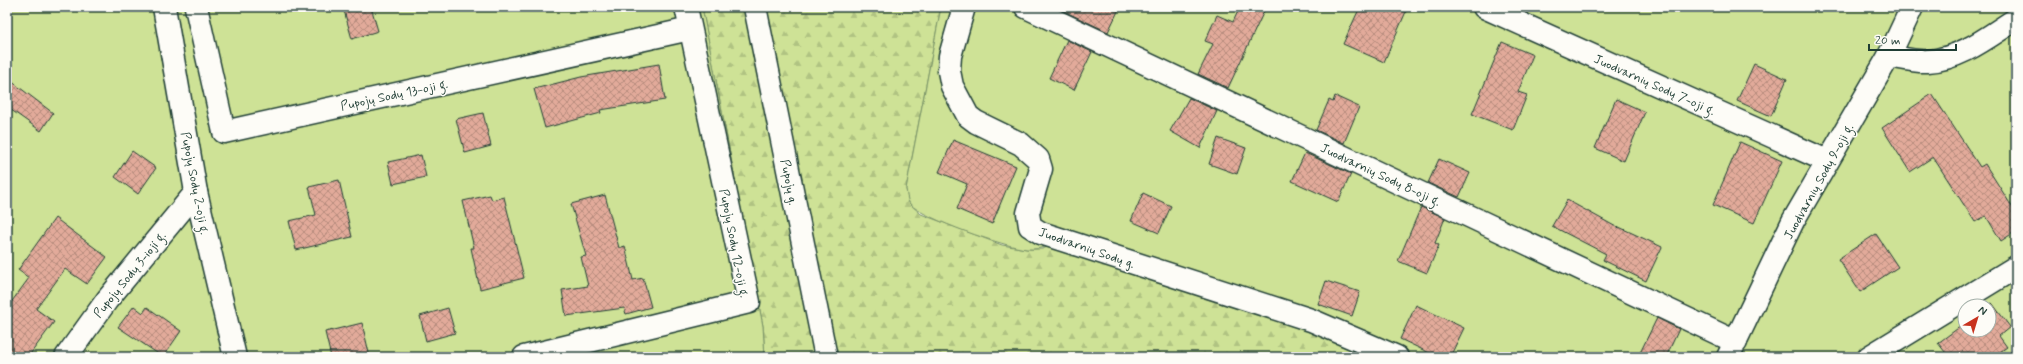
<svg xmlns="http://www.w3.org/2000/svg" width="2023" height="364" font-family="Mynerve,sans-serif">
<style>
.forest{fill:url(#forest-firs);stroke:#769065}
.garden{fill:#cee296;stroke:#769065;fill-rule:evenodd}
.building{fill:url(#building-cross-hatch);stroke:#1f3d34}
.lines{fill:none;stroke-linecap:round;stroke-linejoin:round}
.minor-casing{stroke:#1f3d34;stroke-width:25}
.minor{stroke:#fdfcf7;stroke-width:22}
.labels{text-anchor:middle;stroke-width:3;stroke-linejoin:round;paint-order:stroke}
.street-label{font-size:13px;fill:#1f3d34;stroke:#fdfcf7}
</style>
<defs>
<pattern id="forest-firs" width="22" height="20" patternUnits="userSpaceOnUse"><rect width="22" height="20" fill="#cee296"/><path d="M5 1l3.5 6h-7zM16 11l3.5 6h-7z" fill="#b0c382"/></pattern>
<pattern id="building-cross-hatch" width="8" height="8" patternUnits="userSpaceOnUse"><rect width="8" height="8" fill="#e2aa9a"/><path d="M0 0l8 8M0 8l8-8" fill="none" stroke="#b78c7e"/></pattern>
</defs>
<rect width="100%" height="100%" fill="#fdfcf7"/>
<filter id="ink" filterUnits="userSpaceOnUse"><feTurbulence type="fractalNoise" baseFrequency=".025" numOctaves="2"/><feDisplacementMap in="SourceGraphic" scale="8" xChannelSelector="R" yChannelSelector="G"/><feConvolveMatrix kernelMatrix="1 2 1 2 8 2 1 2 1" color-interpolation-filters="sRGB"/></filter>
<g filter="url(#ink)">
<path class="forest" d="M 702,7 L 941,7 L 906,189 L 909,203 L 921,214 L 1002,245 L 1027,249 L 1042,249 L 1068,239 L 1089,240 L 1372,357 L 765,357 L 763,326 Z"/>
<g class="garden">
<path d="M 7,7 L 702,7 L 763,326 L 765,357 L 7,357 Z"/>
<path d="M 941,7 L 2016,7 L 2016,357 L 1372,357 L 1314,331 L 1068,239 C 1054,244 1041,250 1027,249 C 1005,247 924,219 910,204 C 907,200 907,194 906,189 ZM 1965,306 L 1989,306 L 1989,330 L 1965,330 Z"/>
</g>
<g class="building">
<path d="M 343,7 L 371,7 L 378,31 L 352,39 Z"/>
<path d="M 1055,7 L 1120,7 L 1108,32 Z"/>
<path d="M 1240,7 L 1266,7 L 1228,88 L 1198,74 L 1213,44 L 1205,41 L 1217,15 L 1233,22 Z"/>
<path d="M 1360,7 L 1408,7 L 1384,62 L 1343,44 Z"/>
<path d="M 1067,40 L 1092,52 L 1074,90 L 1049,78 Z"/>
<path d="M 1502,42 L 1533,55 L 1518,92 L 1527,95 L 1513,130 L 1472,114 Z"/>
<path d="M 659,64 L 665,100 L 600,110 L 601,113 L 545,128 L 534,89 L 581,77 Z"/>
<path d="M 1754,64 L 1787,79 L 1771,116 L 1737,101 Z"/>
<path d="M 7,78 L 53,113 L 41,131 L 7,107 Z"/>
<path d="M 1932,94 L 1980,167 L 1985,164 L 2016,213 L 2016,231 L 2001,241 L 1986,216 L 1975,222 L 1933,157 L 1910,172 L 1882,128 Z"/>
<path d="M 1335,96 L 1359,107 L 1344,143 L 1316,130 L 1329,100 L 1333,102 Z"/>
<path d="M 1189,98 L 1217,111 L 1200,148 L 1170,131 Z"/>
<path d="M 1616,99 L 1645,112 L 1624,161 L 1595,148 Z"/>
<path d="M 483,113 L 491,146 L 465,153 L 456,119 Z"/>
<path d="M 1218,138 L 1246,148 L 1237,174 L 1209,164 Z"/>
<path d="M 953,140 L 1016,166 L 992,224 L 957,209 L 967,184 L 939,172 Z"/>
<path d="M 1740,142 L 1782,161 L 1754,223 L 1713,205 Z"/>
<path d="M 132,151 L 156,168 L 138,194 L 115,177 Z"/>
<path d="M 1305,153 L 1351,174 L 1338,202 L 1292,181 Z"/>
<path d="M 421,155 L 426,177 L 393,184 L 388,162 Z"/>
<path d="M 1439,159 L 1470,173 L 1459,197 L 1428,183 Z"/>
<path d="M 339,180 L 352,237 L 296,250 L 289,221 L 316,215 L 309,187 Z"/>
<path d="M 1143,193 L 1171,206 L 1159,233 L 1131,221 Z"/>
<path d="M 490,195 L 492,200 L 504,197 L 524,278 L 480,289 L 471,248 L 474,248 L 463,201 Z"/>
<path d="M 605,195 L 619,248 L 625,246 L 633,280 L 643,278 L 651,307 L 626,314 L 624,308 L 566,316 L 562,290 L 588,286 L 581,257 L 586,256 L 571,204 Z"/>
<path d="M 1567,200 L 1618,228 L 1619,227 L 1662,247 L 1646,281 L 1603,260 L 1606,254 L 1552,226 Z"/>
<path d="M 1421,207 L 1445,218 L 1435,243 L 1439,245 L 1427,273 L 1398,261 Z"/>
<path d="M 55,218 L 107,257 L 87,284 L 65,269 L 36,309 L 54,322 L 28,357 L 7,357 L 7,308 L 29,278 L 18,270 Z"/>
<path d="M 1876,234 L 1898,267 L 1860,292 L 1838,259 Z"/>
<path d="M 1326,281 L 1360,292 L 1352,316 L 1318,304 Z"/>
<path d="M 1992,303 L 2010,327 L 1999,336 L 2007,347 L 1993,357 L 1949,357 L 1938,343 L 1965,323 L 1965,330 L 1989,330 L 1989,306 L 1987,306 Z"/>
<path d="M 1416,305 L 1464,328 L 1450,357 L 1438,357 L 1400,339 Z"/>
<path d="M 134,306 L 143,313 L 147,307 L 181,331 L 163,357 L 118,327 Z"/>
<path d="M 448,308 L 455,333 L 426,341 L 420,316 Z"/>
<path d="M 1657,318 L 1679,329 L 1666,357 L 1638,357 Z"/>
<path d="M 362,323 L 369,353 L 350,357 L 331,357 L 325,332 Z"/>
</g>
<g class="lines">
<defs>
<g id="minor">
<path d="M 164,7 L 196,192 L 235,357"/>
<path d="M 196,7 L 224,132 L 690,29"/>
<path d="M 755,7 L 826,357"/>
<path d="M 964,7 L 950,56 L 949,71 L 952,86 L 968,116 L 976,122 L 1021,144 L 1038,159 L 1041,169 L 1028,213 L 1030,226 L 1041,233 L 1311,320 L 1397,357"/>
<path d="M 1026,7 L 1736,342"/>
<path d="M 1484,7 L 1827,161"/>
<path d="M 1889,56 C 1901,58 1916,62 1928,61 C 1961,59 1989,36 2016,19"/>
<path d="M 66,357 L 107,300 L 196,192"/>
<path d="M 524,357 L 749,302 L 686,7"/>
<path d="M 1728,357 L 1793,221 L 1889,56 L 1912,7"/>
<path d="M 1869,357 L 2016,267"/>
</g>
</defs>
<use href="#minor" class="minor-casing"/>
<use href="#minor" class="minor"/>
</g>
</g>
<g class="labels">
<g class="street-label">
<text transform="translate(1655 84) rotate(24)" y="5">Juodvarnių Sodų 7-oji g.</text>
<text transform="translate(394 94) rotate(-12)" y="5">Pupojų Sodų 13-oji g.</text>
<text transform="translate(1381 174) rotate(25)" y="5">Juodvarnių Sodų 8-oji g.</text>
<text transform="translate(1818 181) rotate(-61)" y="5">Juodvarnių Sodų 9-oji g.</text>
<text transform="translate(790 182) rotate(79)" y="5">Pupojų g.</text>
<text transform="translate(196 183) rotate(79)" y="5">Pupojų Sodų 2-oji g.</text>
<text transform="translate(735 243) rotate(79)" y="5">Pupojų Sodų 12-oji g.</text>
<text transform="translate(1087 247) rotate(19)" y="5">Juodvarnių Sodų g.</text>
<text transform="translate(129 274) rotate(-51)" y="5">Pupojų Sodų 3-ioji g.</text>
</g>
</g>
<rect width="2023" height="364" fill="none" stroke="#fdfcf7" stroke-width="24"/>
<rect x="12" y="12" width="1999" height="340" fill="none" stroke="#1f3d34" stroke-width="1.5" filter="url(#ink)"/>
<g transform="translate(1977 318) rotate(38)"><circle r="19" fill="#fdfcf7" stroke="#a4b0a9"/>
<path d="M0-3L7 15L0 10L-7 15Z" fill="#c8321e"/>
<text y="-6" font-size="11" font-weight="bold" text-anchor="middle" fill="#1f3d34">N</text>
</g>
<path d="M1869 44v6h87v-6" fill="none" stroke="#1f3d34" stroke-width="2"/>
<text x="1875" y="44" font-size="12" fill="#1f3d34" stroke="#fdfcf7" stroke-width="3" paint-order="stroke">20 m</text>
</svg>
